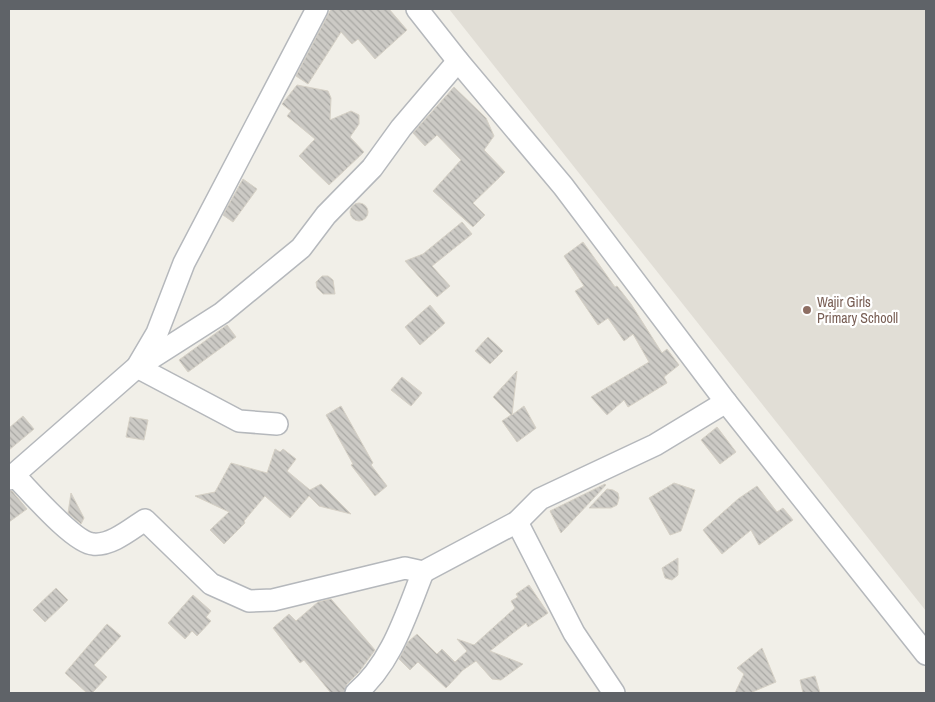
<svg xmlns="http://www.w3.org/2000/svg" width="935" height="702" font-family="'Archivo Narrow',sans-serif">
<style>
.education{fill:#e1ded6}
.building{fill:url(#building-back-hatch);stroke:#d6d1c6}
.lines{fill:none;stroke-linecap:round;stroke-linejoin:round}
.minor-casing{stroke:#b5b8bc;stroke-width:24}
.minor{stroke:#fff;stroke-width:21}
.education-dot{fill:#8d6e63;stroke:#fff;stroke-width:2}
.labels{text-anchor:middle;stroke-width:4.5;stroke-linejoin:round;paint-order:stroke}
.education-label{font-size:14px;fill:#785e54;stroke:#fff;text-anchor:start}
</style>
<defs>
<pattern id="building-back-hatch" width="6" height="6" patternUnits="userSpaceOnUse" patternTransform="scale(1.25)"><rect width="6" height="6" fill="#cccac5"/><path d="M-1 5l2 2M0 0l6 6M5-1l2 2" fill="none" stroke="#a9a8a4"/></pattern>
</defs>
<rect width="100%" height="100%" fill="#f1efe8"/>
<path class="education" d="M 449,9 L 926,9 L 926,611 Z"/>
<g class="building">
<path d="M 331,9 L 389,9 L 407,30 L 375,59 L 358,39 L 352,44 L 341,32 L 308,84 L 296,76 Z"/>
<path d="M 297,85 L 328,91 L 331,98 L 330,120 L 351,111 L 359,115 L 359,124 L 350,137 L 364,152 L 329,185 L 299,156 L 315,139 L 287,116 L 291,111 L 282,104 Z"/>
<path d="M 454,87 L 486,118 L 494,136 L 484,150 L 505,172 L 473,203 L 485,215 L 473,227 L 433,191 L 461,160 L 437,135 L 425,146 L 413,133 Z"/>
<path d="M 243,179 L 257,189 L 233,222 L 223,215 Z"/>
<circle cx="359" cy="212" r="9"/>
<path d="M 462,222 L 472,234 L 432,266 L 450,286 L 437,297 L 405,261 L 423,254 Z"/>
<path d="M 583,242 L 615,287 L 617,286 L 631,304 L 662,353 L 667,349 L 679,365 L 664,377 L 667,383 L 628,407 L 624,400 L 607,415 L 591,397 L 649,362 L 633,334 L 624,341 L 608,318 L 598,325 L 575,291 L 584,286 L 564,256 Z"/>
<path d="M 322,276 L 328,276 L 333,280 L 335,294 L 323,294 L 317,288 L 316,282 Z"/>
<path d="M 430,305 L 445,323 L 420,345 L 405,327 Z"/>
<path d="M 227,325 L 236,337 L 188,372 L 179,360 Z"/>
<path d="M 488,337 L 503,351 L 490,364 L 475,351 Z"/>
<path d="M 517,371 L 512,415 L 524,406 L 536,428 L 517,442 L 502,421 L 511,415 L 493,397 Z"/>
<path d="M 402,377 L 422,393 L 411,406 L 391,390 Z"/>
<path d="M 341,406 L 373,463 L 371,465 L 387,486 L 375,496 L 351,465 L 353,464 L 326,415 Z"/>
<path d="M 23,416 L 34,429 L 9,450 L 9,428 Z"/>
<path d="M 130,417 L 148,420 L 144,440 L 126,437 Z"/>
<path d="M 717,427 L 736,452 L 720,464 L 701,440 Z"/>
<path d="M 275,449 L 280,452 L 283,449 L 296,459 L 287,471 L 310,490 L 321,484 L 351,514 L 319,506 L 309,496 L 290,518 L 265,496 L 244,521 L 245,523 L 224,544 L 210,530 L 229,512 L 195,496 L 215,492 L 231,463 L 267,473 Z"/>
<path d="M 674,483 L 695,490 L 681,531 L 670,535 L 649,498 Z"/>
<path d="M 605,484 L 606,485 L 561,533 L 550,511 Z"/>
<path d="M 757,486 L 777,512 L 783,508 L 793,520 L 759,545 L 751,530 L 722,554 L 703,530 L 738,499 Z"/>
<path d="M 607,489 L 613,490 L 618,493 L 619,498 L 617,505 L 611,508 L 589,508 Z"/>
<path d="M 9,491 L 12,491 L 27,509 L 9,522 Z"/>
<path d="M 71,493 L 84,518 L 81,524 L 68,513 Z"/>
<path d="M 678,558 L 678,575 L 672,580 L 665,578 L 662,568 Z"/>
<path d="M 529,585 L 548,613 L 528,627 L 526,623 L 490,651 L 523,664 L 501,680 L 492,679 L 476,661 L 463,670 L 446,688 L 418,662 L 410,670 L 399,659 L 408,642 L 417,634 L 437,654 L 442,649 L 455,662 L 467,651 L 457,639 L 474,645 L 515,608 L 511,601 L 518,597 L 516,594 Z"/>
<path d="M 56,588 L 68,600 L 45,622 L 33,610 Z"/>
<path d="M 193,595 L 211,611 L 206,617 L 211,621 L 197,636 L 192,631 L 185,639 L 168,623 Z"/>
<path d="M 331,599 L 375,650 L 359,672 L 347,684 L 344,693 L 331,693 L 304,660 L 300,663 L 273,628 L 289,614 L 296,621 L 318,602 Z"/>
<path d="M 107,624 L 121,636 L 94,665 L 107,677 L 92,693 L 87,693 L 65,673 Z"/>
<path d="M 762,648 L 776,682 L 750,693 L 735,693 L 744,674 L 737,668 Z"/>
<path d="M 815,676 L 820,693 L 803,693 L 800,680 Z"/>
</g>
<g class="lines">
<defs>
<g id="minor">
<path d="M 417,9 L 458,61 L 563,186 L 726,402 L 926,654"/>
<path d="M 139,366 L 222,313 L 301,248 L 326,215 L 372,168 L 401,128 L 458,61"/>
<path d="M 137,367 L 239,421 L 277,424"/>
<path d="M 15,476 C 29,490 74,543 93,544 C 111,546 131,529 145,520 L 211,584 L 249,601 L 273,600 L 405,568 L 423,572 L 517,522 L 540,499 L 655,445 L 726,402"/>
<path d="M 9,479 L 137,367 L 157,333 L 184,263 L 317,9"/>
<path d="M 517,522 L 574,633 L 614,693"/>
<path d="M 356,693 C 392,663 406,614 423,572"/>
</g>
</defs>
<use href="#minor" class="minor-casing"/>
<use href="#minor" class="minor"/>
</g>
<circle class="education-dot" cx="807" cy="310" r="5"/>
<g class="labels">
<g class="education-label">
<text x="817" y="307">Wajir Girls<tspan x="817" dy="16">Primary Schooll</tspan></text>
</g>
</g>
<rect width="935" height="702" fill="none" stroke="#5f6368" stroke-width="20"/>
</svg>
